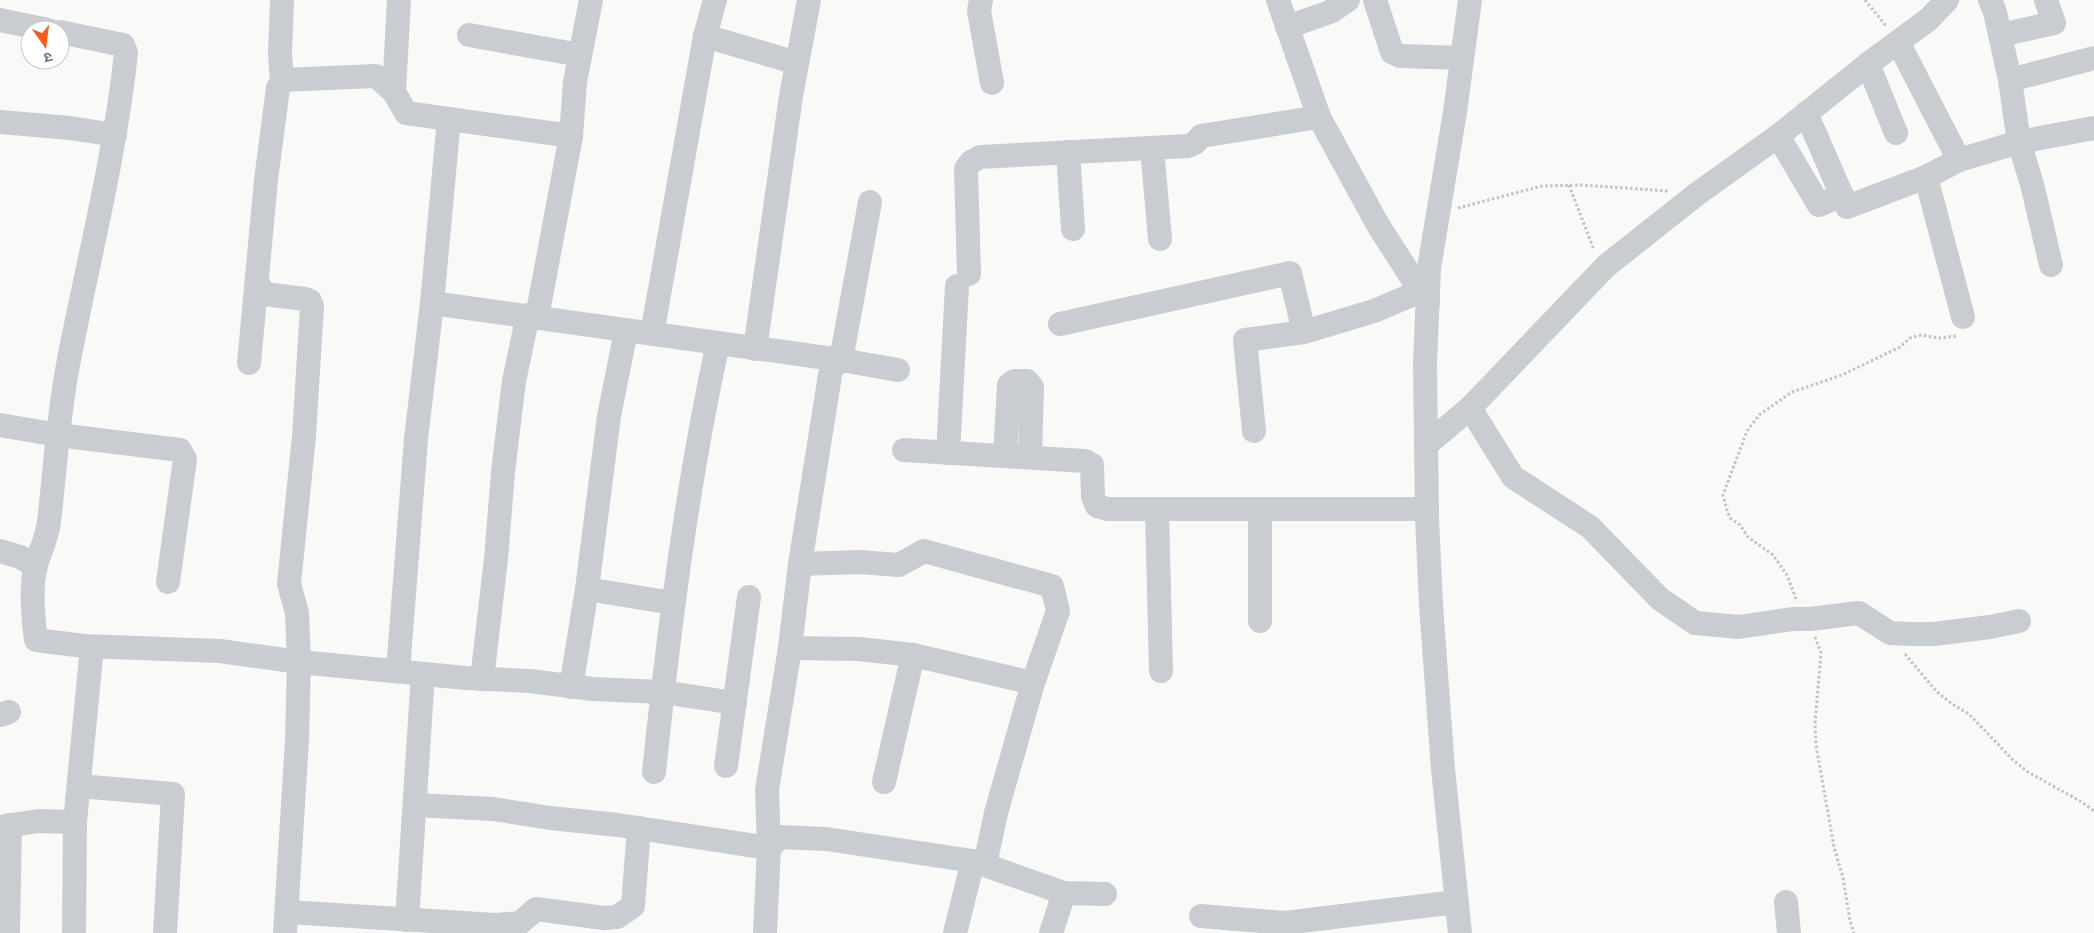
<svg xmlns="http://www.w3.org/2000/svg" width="2094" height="933" font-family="Roboto,'Noto Sans Devanagari',sans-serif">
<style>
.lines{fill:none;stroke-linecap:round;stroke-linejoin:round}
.path{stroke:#c0c3c5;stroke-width:3;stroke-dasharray:2.5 2.5;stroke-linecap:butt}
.minor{stroke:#c9cdd1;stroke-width:24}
</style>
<rect width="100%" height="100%" fill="#f9faf7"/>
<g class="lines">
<g class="path">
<path d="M 1865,0 L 1887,27"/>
<path d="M 1569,185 L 1594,250"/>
<path d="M 1458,208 L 1542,186 L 1581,185 L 1669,191"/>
<path d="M 1796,599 L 1787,575 L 1773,555 L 1748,537 L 1740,525 L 1730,518 L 1727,510 L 1723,495 L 1747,431 L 1759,415 L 1792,392 L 1842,375 L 1900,347 L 1910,338 L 1921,335 L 1939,338 L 1956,336"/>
<path d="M 1815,637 L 1821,653 L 1815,723 L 1816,745 L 1834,847 L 1843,878 L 1850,921 L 1854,933"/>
<path d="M 1905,654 L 1936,691 L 1952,704 L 1969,714 L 2013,760 L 2028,772 L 2080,801 L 2094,811"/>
</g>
<g class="minor">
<path d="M 981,0 L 979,11 L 992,83"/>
<path d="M 1278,0 L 1319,117 L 1378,225 L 1428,303"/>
<path d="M 1375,0 L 1392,52 L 1400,56 L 1462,58"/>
<path d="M 1990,0 L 1995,12 L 2010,80 L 2019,142 L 2032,184 L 2051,265"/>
<path d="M 0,20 L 48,30"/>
<path d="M 1287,27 L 1330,12 L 1348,0"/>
<path d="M 60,32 L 123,45 L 126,53 C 115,158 88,260 68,365 C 58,417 55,470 49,522 C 47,538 40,551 36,565 C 30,588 33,618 36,640 L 84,646 L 220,651 L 299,662 L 466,678 L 530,681 L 593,689 L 662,692 L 735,703"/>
<path d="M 469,35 L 580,55"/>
<path d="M 2000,35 L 2054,23 L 2046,0"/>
<path d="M 705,36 L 797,63"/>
<path d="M 1898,42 L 1959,160"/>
<path d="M 1868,64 L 1896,133"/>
<path d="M 282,80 L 376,76 L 394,92 L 406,113 L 571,136"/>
<path d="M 2010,80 L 2094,58"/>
<path d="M 394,92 L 399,0"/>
<path d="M 1806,113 L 1847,207 L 1926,177 L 1959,160 L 2019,142 L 2094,128"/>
<path d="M 0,122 L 70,128 L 115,135"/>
<path d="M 1778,136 L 1819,205 L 1842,195"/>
<path d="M 1152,148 L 1160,239"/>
<path d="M 1068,152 L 1073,229"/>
<path d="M 1926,177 L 1963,317"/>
<path d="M 870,202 L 841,360 L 831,369 L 800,564 L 790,648 L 859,649 L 913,655 L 1033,683"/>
<path d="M 969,274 L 966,169 L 971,162 L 980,157 L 1188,146 L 1195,143 L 1201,136 L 1319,117"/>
<path d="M 258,284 L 264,294 L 305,299 L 310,301 L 312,306 L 304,436 L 289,584 L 297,613 L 299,662 L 297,740 L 285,933"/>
<path d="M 432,303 L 841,360 L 898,370"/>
<path d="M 537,317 L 571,136 L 575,82 L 591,0"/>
<path d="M 1060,324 L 1290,273 L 1304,332"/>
<path d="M 652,334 L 705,36 L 715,0"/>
<path d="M 755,349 L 791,96 L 809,0"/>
<path d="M 249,363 L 266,180 L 278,88 L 282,80 L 280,54 L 282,0"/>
<path d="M 1470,408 L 1513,477 L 1590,527 L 1660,599 L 1695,623 L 1739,627 L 1793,619 L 1810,619 L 1859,613 L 1890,633 L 1909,634 L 1934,634 L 1990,627 L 2019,621"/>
<path d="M 0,425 L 58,435 L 180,450 L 185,459 L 168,582"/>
<path d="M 1254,431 L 1245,340 L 1304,332 L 1374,311 L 1421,291"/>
<path d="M 1426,445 L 1470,408 L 1606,266 L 1697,194 L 1778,136 L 1868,64 L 1929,19 L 1947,0"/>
<path d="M 904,450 L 1085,461 L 1092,465 L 1093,497 L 1097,506 L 1107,509 L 1427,509"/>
<path d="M 948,453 L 957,286"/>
<path d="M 1005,456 L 1009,385 L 1014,381 L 1027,381 L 1032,387 L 1030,457"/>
<path d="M 1157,510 L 1161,671"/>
<path d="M 0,551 L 20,557 L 36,566"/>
<path d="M 800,564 L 859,562 L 899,565 L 924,551 L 1052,586 L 1058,611 L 1033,683 L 996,813 L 985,864"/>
<path d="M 587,589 L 673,603"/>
<path d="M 1260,621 L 1260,510"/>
<path d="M 398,671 L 416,439 L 432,303 L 449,119"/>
<path d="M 482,679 L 496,559 L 503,472 L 514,381 L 528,315"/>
<path d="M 571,687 L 587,589 L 609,416 L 626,331"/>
<path d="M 0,715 L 9,712"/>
<path d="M 726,766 L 749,597"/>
<path d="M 654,772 C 669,629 687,485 718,343"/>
<path d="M 884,782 L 913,655"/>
<path d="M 79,786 L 173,794 L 165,933"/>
<path d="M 415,805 L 493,809 L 550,818 L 618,825 L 769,848 L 767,790 L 790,648"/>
<path d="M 0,827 L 38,821 L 75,822"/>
<path d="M 1786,902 L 1789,933"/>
<path d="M 288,912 L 496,925 L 520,923 L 536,909 L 604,918 L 617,917 L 633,906 L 639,828"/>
<path d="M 1201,916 L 1285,923 L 1456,902"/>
<path d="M 407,920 L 423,674"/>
<path d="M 8,933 L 10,825"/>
<path d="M 74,933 L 75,822 L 92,647"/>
<path d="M 765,933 L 769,848 L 780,837 L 826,839 L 973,861"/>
<path d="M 955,933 L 973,861 L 1064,893 L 1105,894"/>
<path d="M 1051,933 L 1064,893"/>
<path d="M 1460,933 L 1443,769 L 1431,605 L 1427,517 L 1425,364 L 1429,268 L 1455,112 L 1470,0"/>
</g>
</g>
<g transform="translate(45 45) rotate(166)"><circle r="24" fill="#ffffff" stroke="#c1c9d1"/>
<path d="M0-4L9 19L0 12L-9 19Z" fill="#f65b1a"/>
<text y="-8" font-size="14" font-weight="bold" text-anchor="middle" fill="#65788b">उ</text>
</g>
</svg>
